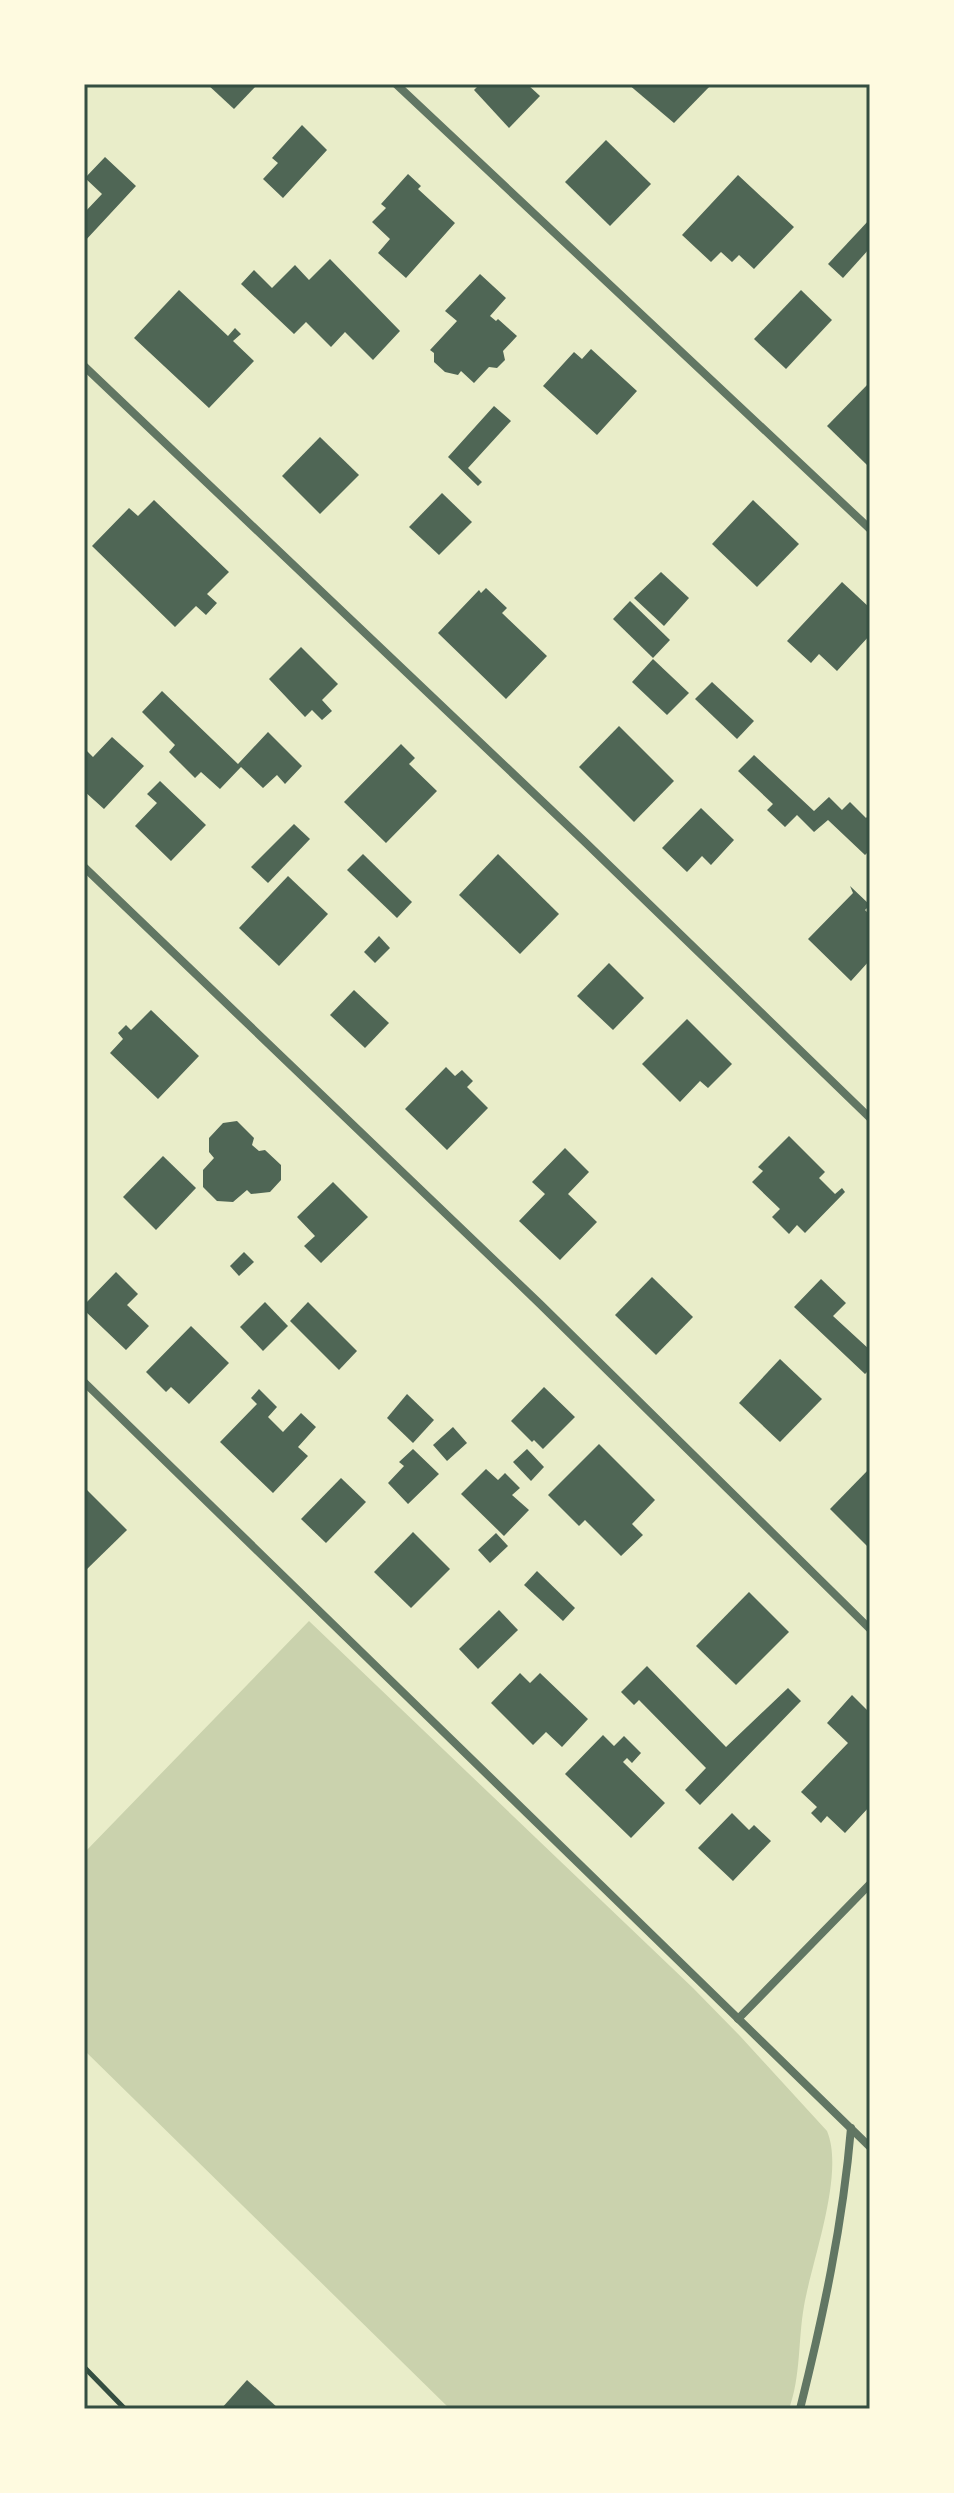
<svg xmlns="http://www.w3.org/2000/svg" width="954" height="2493" font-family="'DM Sans',sans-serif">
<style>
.green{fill:#cad2ad}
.building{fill:#4f6655}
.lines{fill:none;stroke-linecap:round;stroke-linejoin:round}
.path{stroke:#344e41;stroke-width:5}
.minor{stroke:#617663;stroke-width:8}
.neatline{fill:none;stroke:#344e41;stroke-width:3}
</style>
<rect width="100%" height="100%" fill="#e9edc9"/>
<path class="green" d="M 309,1621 L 693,1988 L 740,2036 L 827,2131 C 845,2173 812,2260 804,2306 C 798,2340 801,2376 789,2409 L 450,2409 L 84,2050 L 84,1853 Z"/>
<g class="building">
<path d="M 207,84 L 258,84 L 234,109 Z"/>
<path d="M 480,84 L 527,84 L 540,96 L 509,128 L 474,90 Z"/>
<path d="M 628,84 L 712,84 L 674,123 Z"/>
<path d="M 302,125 L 327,150 L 283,198 L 263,179 L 278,163 L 272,158 Z"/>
<path d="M 606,140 L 651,184 L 610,226 L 565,182 Z"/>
<path d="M 105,157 L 136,186 L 84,242 L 84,213 L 102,194 L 85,178 Z"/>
<path d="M 408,174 L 421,186 L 418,189 L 455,223 L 406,278 L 378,253 L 390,239 L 372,222 L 386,208 L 381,204 Z"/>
<path d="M 738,175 L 794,227 L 754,269 L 739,255 L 732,262 L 721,252 L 711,262 L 682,235 Z"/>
<path d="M 870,219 L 870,248 L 843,278 L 828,264 Z"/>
<path d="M 330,259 L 400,331 L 373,360 L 345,332 L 331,347 L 306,322 L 294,334 L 241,284 L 254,270 L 272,288 L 295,265 L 309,280 Z"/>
<path d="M 480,274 L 506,298 L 490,316 L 496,321 L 498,319 L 517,336 L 503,351 L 505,360 L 497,368 L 489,367 L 474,383 L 461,371 L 458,375 L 445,372 L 434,362 L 434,353 L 430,350 L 457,321 L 445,311 Z"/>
<path d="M 179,290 L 228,336 L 235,328 L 241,334 L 233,341 L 254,361 L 209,408 L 134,338 Z"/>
<path d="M 801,290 L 832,320 L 786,369 L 754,339 Z"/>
<path d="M 591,349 L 637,391 L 597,435 L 543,386 L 574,352 L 582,359 Z"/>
<path d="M 870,382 L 870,462 L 867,465 L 827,426 Z"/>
<path d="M 494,406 L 511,421 L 468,468 L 482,482 L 478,486 L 448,457 Z"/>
<path d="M 320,437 L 359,475 L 320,514 L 282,476 Z"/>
<path d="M 442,493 L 472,522 L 439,555 L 409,527 Z"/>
<path d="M 154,500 L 229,572 L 207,594 L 217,603 L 206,615 L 196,606 L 175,627 L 92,546 L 129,508 L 138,516 Z"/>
<path d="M 753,500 L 799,544 L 757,587 L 712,544 Z"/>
<path d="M 661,572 L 689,598 L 664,626 L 634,598 Z"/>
<path d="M 842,582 L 870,608 L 870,635 L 837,671 L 819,654 L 811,663 L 787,641 Z"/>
<path d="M 486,588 L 507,608 L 502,613 L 547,656 L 506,699 L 438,633 L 479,590 L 481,593 Z"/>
<path d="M 630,601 L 670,640 L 653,658 L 613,619 Z"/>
<path d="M 301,647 L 338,684 L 322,700 L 332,711 L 322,720 L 312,710 L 305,717 L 269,679 Z"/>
<path d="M 653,659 L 689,693 L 667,715 L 632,682 Z"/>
<path d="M 712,682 L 754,721 L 737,739 L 695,699 Z"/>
<path d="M 162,691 L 238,764 L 268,732 L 302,766 L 285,784 L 277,775 L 263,788 L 241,767 L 220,789 L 201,772 L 195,778 L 169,752 L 175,745 L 142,712 Z"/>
<path d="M 619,726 L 674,781 L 634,822 L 579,767 Z"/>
<path d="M 112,737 L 144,766 L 104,809 L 84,791 L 84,748 L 93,757 Z"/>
<path d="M 401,744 L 415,758 L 409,764 L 437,791 L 386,843 L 344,802 Z"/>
<path d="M 754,755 L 814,811 L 829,797 L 842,810 L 850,802 L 866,818 L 870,814 L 870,850 L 865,855 L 828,820 L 814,832 L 797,815 L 785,827 L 767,810 L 773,804 L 738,771 Z"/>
<path d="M 160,781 L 206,825 L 171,861 L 135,826 L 157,803 L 147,794 Z"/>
<path d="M 701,808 L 734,840 L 711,865 L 702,856 L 687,872 L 662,848 Z"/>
<path d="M 294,824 L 310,839 L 268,883 L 251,867 Z"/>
<path d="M 363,854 L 412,902 L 397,918 L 347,870 Z"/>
<path d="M 498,854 L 559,914 L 520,954 L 459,895 Z"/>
<path d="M 288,876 L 328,914 L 279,966 L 239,928 Z"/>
<path d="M 850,886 L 870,905 L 865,910 L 870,915 L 870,960 L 851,981 L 808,939 L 853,893 Z"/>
<path d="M 379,936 L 390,948 L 375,963 L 364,952 Z"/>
<path d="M 609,963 L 644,998 L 613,1030 L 577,996 Z"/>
<path d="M 354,990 L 389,1023 L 365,1048 L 330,1015 Z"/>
<path d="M 151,1010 L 199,1056 L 158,1099 L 110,1053 L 123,1039 L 118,1033 L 126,1025 L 131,1030 Z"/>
<path d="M 687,1019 L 732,1064 L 708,1088 L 700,1081 L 680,1102 L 642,1064 Z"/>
<path d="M 446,1067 L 455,1076 L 462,1070 L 473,1081 L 467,1087 L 488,1108 L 447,1150 L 405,1109 Z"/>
<path d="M 237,1121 L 254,1138 L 252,1145 L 259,1151 L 265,1150 L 281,1165 L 281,1180 L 270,1192 L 251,1194 L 247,1190 L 233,1202 L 217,1201 L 203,1187 L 203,1170 L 214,1158 L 209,1152 L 209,1138 L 223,1123 Z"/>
<path d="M 789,1136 L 825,1172 L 819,1178 L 835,1194 L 842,1188 L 845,1192 L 805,1233 L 797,1225 L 789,1234 L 772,1217 L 780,1209 L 752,1182 L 763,1171 L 758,1167 Z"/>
<path d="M 565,1148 L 589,1172 L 568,1194 L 597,1222 L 560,1260 L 519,1221 L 545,1194 L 532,1182 Z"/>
<path d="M 163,1156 L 196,1188 L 156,1230 L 123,1197 Z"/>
<path d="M 333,1182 L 368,1217 L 321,1263 L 304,1246 L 315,1236 L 297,1217 Z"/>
<path d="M 244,1252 L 254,1262 L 239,1276 L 230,1266 Z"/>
<path d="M 116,1272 L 138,1294 L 127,1305 L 149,1326 L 126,1350 L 84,1310 L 84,1305 Z"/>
<path d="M 652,1277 L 693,1317 L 656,1355 L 615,1315 Z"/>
<path d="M 821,1279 L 846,1303 L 833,1316 L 870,1350 L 870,1369 L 865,1374 L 794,1307 Z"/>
<path d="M 265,1302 L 288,1326 L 263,1351 L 240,1327 Z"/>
<path d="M 308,1302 L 357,1351 L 339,1370 L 290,1321 Z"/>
<path d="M 191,1326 L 229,1363 L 189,1404 L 171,1387 L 166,1392 L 146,1372 Z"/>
<path d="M 780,1359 L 822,1399 L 780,1442 L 739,1403 Z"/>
<path d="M 544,1387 L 575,1417 L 543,1449 L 534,1440 L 532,1442 L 511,1421 Z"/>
<path d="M 259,1389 L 277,1407 L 268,1417 L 283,1432 L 301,1413 L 316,1427 L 298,1447 L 308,1456 L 273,1493 L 220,1442 L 257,1404 L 251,1398 Z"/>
<path d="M 407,1394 L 434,1420 L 413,1443 L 387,1418 Z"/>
<path d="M 453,1427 L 467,1443 L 447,1461 L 433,1445 Z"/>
<path d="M 599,1444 L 655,1500 L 632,1524 L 643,1535 L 621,1556 L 585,1520 L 579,1526 L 548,1495 Z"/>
<path d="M 413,1449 L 439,1474 L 408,1504 L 388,1483 L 404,1466 L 399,1462 Z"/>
<path d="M 527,1449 L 544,1467 L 531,1481 L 513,1462 Z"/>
<path d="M 870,1468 L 870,1549 L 830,1509 Z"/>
<path d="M 486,1469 L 498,1480 L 505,1473 L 520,1488 L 512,1495 L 529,1510 L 504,1536 L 461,1494 Z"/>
<path d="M 341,1478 L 366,1502 L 326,1543 L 301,1519 Z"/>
<path d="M 84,1487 L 127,1530 L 84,1572 Z"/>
<path d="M 413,1532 L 450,1569 L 411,1608 L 374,1572 Z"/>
<path d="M 496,1533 L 508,1546 L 490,1563 L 478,1550 Z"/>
<path d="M 537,1571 L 575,1608 L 563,1621 L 524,1585 Z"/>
<path d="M 749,1592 L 789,1632 L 736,1685 L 696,1646 Z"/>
<path d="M 499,1610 L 518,1630 L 478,1669 L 459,1649 Z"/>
<path d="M 647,1666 L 726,1747 L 788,1688 L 801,1701 L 700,1805 L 685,1790 L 706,1768 L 639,1700 L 634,1705 L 621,1692 Z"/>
<path d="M 520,1673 L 530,1683 L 540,1673 L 588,1719 L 562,1747 L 546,1732 L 533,1745 L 491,1703 Z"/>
<path d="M 852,1695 L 870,1713 L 870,1806 L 845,1833 L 827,1816 L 821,1823 L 811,1813 L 817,1807 L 801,1792 L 848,1743 L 827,1723 Z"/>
<path d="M 603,1735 L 614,1746 L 624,1736 L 641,1753 L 632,1763 L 627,1758 L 623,1762 L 665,1803 L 631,1838 L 565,1774 Z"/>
<path d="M 732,1813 L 749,1830 L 754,1825 L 771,1841 L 733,1881 L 698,1848 Z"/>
<path d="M 247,2380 L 279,2409 L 221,2409 Z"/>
</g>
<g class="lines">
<path class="path" d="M 84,2367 L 125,2409"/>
<g class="minor">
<path d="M 396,84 L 870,529"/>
<path d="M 84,366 L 586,843 L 870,1118"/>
<path d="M 84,867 L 540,1304 L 870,1629"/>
<path d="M 84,1382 L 870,2147"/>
<path d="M 738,2019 L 870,1884"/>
<path d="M 800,2409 C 823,2317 843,2223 851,2128"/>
</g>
</g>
<rect width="954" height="2493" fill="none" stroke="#fefae0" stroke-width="172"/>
<rect x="86" y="86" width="782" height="2321" class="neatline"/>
</svg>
